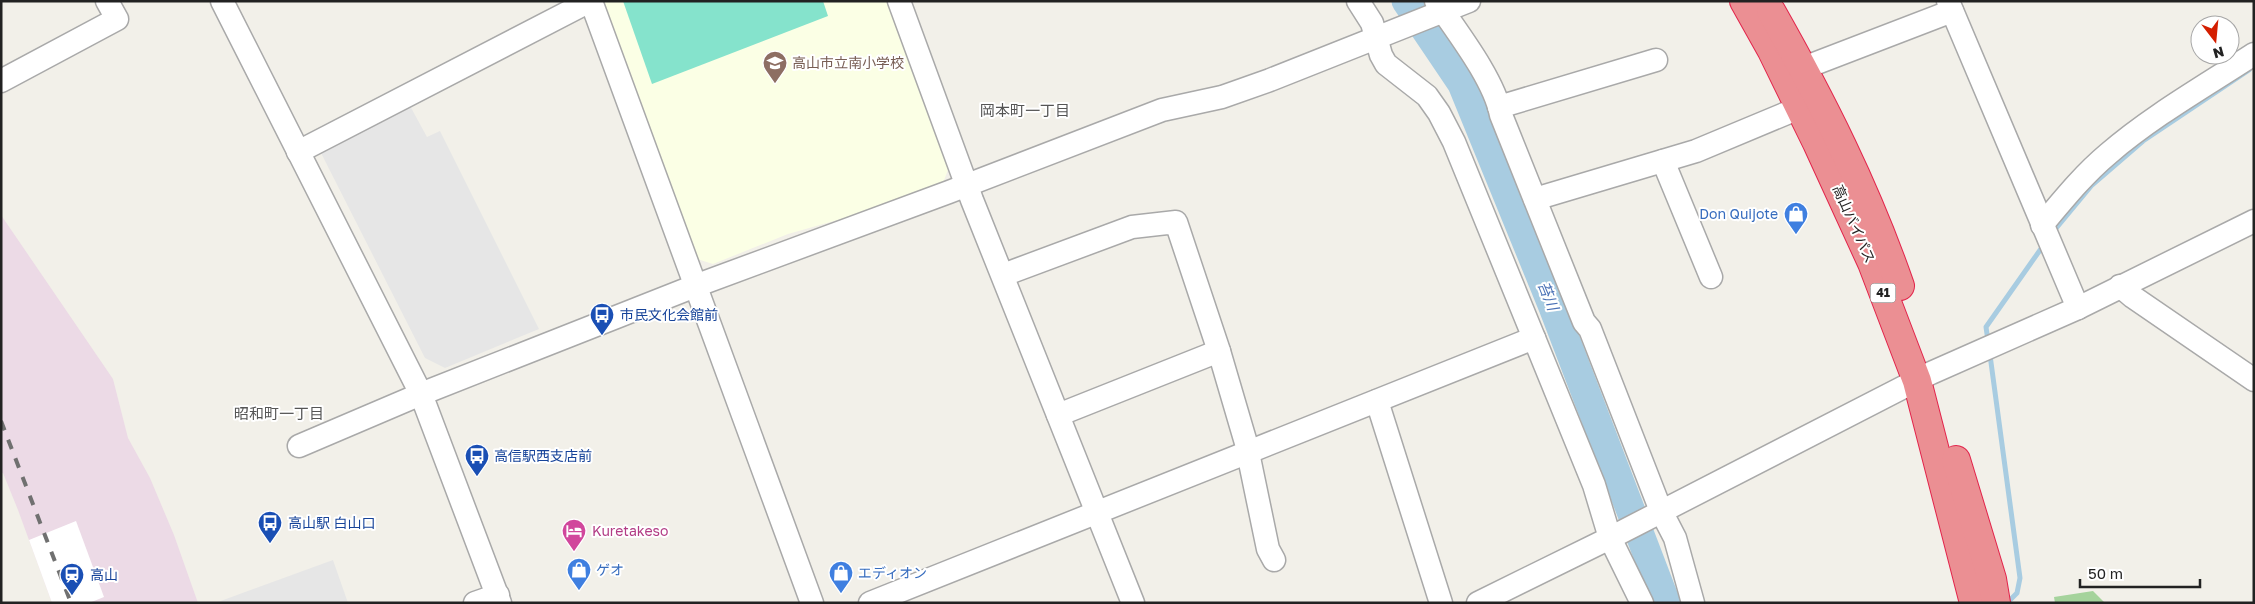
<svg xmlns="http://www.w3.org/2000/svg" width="2255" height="604" font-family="'Golos Text','Noto Sans JP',sans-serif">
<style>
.industrial{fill:#ecdae6}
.education{fill:#fbffe5}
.forest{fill:#a5d39c}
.pitch{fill:#85e3cc}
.parking{fill:#e6e6e6}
.pier{fill:#fff}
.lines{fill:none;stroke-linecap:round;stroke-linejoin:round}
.stream{stroke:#a8cce1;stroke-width:5}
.river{stroke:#a8cce1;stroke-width:29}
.minor-casing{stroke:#a9a9a9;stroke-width:25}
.highway-casing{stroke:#e2244b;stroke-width:30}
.minor{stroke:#fff;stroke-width:22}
.highway{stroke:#eb8f93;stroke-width:28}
.rail{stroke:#707070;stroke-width:4;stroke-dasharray:10 10;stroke-linecap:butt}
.labels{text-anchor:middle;stroke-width:4;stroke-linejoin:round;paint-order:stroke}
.shield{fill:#fff;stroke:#646464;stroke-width:1}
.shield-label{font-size:12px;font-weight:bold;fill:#222}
.education-label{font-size:14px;fill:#785e54;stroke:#fff;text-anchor:start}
.shop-label{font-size:14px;fill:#366cbe;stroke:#fff;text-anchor:start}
.street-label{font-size:14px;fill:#222;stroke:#fff}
.transit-label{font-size:14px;fill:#164399;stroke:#fff;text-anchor:start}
.hotel-label{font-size:14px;fill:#b23c85;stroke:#fff;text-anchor:start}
.neighbourhood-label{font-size:15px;fill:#555;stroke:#fff}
.water-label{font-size:15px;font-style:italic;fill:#4a71b6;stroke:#fff}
</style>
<rect width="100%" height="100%" fill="#f2f0e9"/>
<path class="industrial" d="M 1,215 L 113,379 L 128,438 L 150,478 L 174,535 L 198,603 L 52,603 L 18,510 L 3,473 L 1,473 Z"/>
<path class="education" d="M 602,1 L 888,1 L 949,167 L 943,183 L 862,213 L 788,234 L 713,264 L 694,258 Z"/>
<path class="forest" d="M 2093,591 L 2105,603 L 2055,603 L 2054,597 Z"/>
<path class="pitch" d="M 623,1 L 823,1 L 828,16 L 652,84 Z"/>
<g class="parking">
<path d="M 409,104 L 427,137 L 440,131 L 539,329 L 445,368 L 425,358 L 319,149 Z"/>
<path d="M 333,560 L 348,603 L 219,603 L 218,602 Z"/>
</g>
<path class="pier" d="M 76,521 L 104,597 L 89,603 L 52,603 L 29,540 Z"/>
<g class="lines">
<g class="stream">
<path d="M 2053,232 L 2092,185 L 2143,141 L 2249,70"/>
<path d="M 1988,341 L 1986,327 L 2045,243"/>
<path d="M 1990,355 L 2020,578 L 2017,593 L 2007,603"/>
</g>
<path class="river" d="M 1406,1 L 1462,84 L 1553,307 L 1666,603"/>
<defs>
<g id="minor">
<path d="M 222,1 L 421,394 L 500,603"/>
<path d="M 591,1 L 812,603"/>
<path d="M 899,1 L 972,200 L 1133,603"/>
<path d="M 1358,1 L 1372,23 L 1381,55 L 1386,64 L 1427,96 L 1439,113 L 1454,142 L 1594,485 L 1610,538 L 1642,603"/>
<path d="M 1436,1 C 1457,32 1494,79 1501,115 L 1584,322 L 1590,329 L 1661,511 L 1675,538 L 1693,603"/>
<path d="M 1948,1 L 2078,308"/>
<path d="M 1814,64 L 1952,11"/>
<path d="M 1,81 L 117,19 L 107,1"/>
<path d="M 1499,107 L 1656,60"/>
<path d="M 298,152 L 590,1"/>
<path d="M 1663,161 L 1711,277"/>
<path d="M 1535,199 L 1696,151 L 1799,108"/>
<path d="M 2042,225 C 2063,200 2083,175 2108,154 C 2152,116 2205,86 2254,54"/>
<path d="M 1003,275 L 1132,227 L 1176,222 L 1219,351 L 1246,443 L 1268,549 L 1274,560"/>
<path d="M 2120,286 L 2133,297 L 2254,380"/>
<path d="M 1377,401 L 1441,603"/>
<path d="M 1058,415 L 1219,351"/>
<path d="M 299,446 L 421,394 L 695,286 L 949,192 L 1162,110 L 1222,97 L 1270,80 L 1469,1"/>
<path d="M 475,603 L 498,595"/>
<path d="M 870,603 L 1534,338"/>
<path d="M 1478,603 L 1610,538 L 1931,373 L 2078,308 L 2254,221"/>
</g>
<g id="highway">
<path d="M 1744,1 L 1772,51 L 1817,143 L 1872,263 L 1917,381 L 1974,603"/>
<path d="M 1771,11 C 1822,101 1866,188 1900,286"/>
<path d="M 1956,460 L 1992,579 L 1996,603"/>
</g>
</defs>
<use href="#minor" class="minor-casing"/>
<use href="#highway" class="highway-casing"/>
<use href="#minor" class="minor"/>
<use href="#highway" class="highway"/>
<path class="rail" d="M 1,421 L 71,603"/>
</g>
<defs>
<symbol id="school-pin" viewBox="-11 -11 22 30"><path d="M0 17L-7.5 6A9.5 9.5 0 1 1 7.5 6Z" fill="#8d6e63" stroke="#fff"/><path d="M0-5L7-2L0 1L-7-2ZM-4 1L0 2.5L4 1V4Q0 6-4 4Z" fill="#fff"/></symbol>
<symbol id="shop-pin" viewBox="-11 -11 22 30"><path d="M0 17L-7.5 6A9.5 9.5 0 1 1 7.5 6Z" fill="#3f7fe0" stroke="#fff"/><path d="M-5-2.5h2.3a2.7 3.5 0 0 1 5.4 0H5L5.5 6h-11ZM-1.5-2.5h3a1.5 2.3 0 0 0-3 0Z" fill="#fff"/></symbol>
<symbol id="bus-pin" viewBox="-11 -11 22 30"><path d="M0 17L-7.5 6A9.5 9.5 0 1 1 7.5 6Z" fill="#1a4fb4" stroke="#fff"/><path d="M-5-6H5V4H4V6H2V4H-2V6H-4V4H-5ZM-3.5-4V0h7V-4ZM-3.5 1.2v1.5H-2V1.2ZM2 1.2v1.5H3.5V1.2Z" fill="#fff"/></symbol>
<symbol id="hotel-pin" viewBox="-11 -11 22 30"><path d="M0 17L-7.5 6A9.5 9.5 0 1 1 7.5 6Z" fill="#d1479c" stroke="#fff"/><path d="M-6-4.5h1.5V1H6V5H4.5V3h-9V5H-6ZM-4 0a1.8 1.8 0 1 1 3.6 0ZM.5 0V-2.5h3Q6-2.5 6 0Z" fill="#fff"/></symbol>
<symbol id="station-pin" viewBox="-11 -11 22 30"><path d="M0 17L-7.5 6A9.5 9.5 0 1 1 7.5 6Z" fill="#1a4fb4" stroke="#fff"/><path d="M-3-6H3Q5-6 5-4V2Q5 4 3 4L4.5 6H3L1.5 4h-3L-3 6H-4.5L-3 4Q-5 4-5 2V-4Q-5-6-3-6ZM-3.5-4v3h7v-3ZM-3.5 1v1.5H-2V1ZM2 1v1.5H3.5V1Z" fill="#fff"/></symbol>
</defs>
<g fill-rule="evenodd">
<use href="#school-pin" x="761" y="49" width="28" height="38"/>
<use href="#shop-pin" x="1782" y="200" width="28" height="38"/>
<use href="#bus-pin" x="588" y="301" width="28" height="38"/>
<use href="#bus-pin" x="463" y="442" width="28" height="38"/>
<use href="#bus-pin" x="256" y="509" width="28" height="38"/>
<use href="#hotel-pin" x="560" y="517" width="28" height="38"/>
<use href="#shop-pin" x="565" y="556" width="28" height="38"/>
<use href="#shop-pin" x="827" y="559" width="28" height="38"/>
<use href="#station-pin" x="58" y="561" width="28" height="38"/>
</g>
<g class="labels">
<rect class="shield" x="1870.5" y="283.5" width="25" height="19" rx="4"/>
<g class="shield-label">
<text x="1883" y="297">41</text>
</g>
<g class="education-label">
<text x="792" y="68">高山市立南小学校</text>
</g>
<g class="shop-label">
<text x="1778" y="219" text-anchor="end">Don Quijote</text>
<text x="596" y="575">ゲオ</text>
<text x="858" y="578">エディオン</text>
</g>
<g class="street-label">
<text transform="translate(1854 224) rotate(66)" y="5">高山バイパス</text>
</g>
<g class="transit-label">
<text x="620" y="320">市民文化会館前</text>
<text x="494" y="461">高信駅西支店前</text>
<text x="288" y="528">高山駅 白山口</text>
<text x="90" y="580">高山</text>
</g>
<g class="hotel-label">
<text x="592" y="536">Kuretakeso</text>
</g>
<g class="neighbourhood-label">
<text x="1025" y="116">岡本町一丁目</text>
<text x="279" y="419">昭和町一丁目</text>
</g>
<g class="water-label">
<text transform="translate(1548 296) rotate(68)" y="5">苔川</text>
</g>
</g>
<rect width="2255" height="604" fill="none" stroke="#222222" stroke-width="5"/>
<g transform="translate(2215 40) rotate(164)"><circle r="24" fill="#ffffff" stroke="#a7a7a7"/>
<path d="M0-4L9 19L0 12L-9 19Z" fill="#d41e00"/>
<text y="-8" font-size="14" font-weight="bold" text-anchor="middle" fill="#222222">N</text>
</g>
<path d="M2080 579v8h120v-8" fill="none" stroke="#222222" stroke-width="2.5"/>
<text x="2088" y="579" font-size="15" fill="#222222" stroke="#ffffff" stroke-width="4" paint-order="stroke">50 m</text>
</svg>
